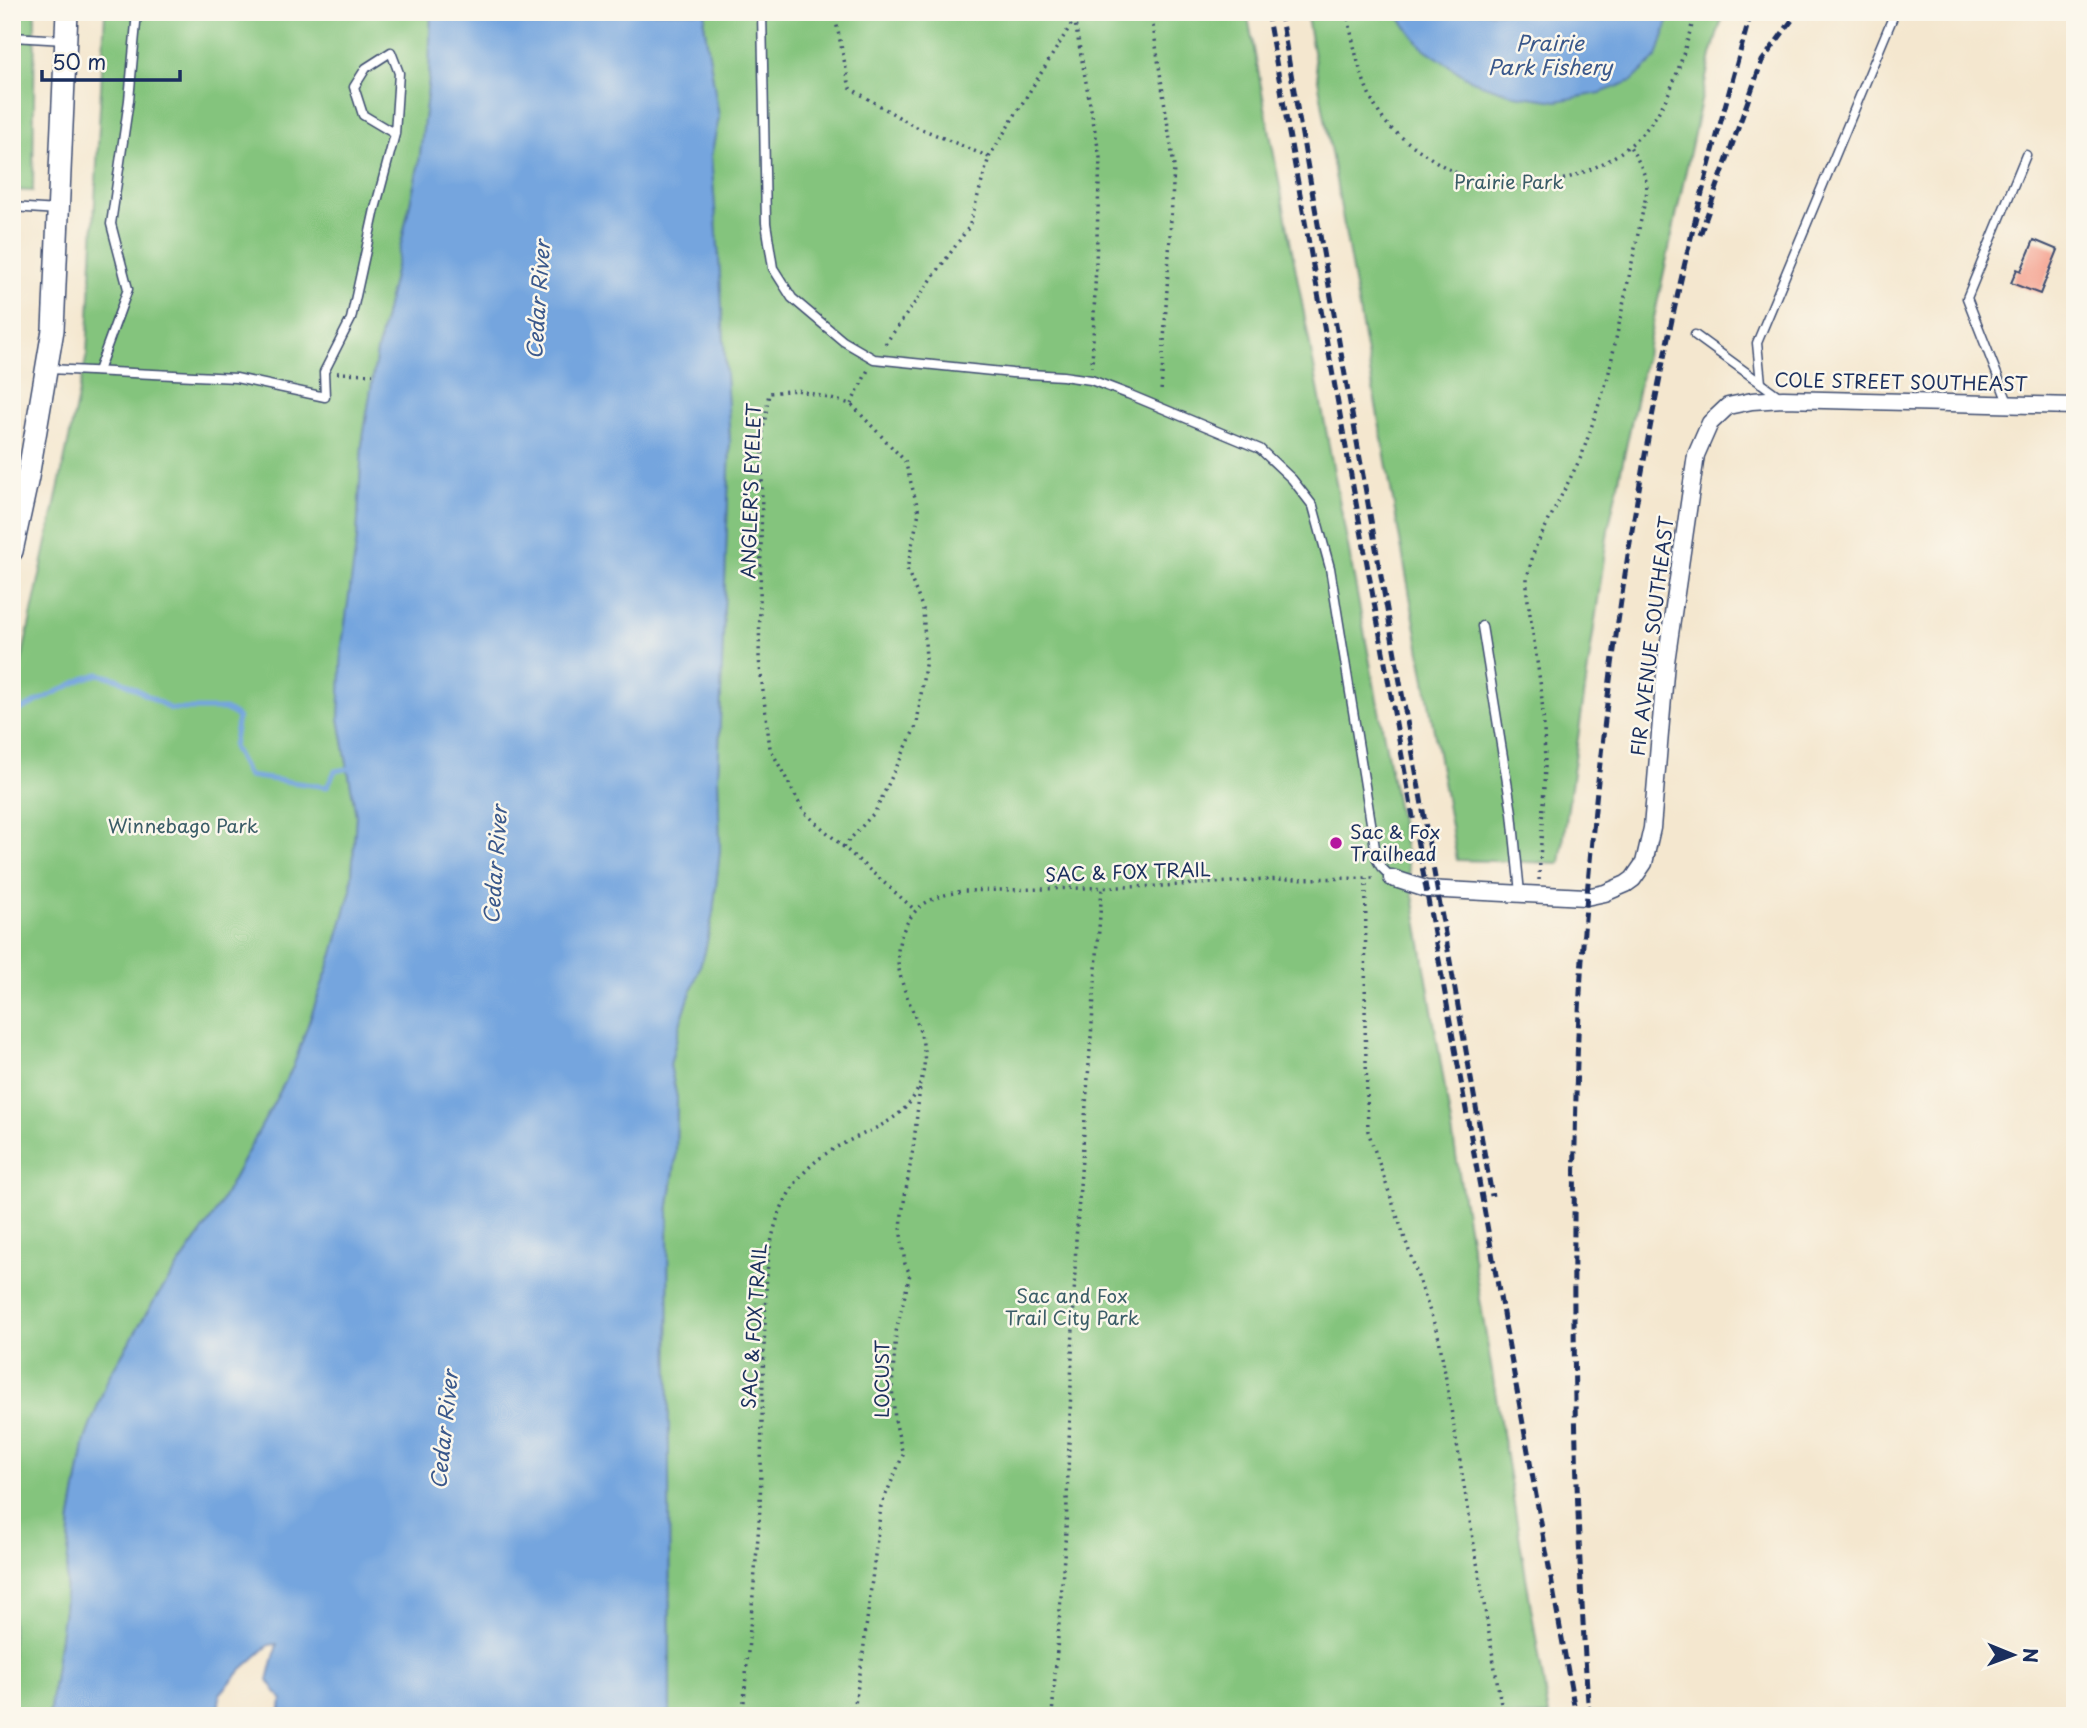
<svg xmlns="http://www.w3.org/2000/svg" width="2087" height="1728" font-family="'Playpen Sans',sans-serif">
<style>
.green{fill:#84c47d;stroke:#507a6e;stroke-width:2}
.water{fill:#74a5de;stroke:#486a9e;stroke-width:2}
.lines{fill:none;stroke-linecap:round;stroke-linejoin:round}
.stream{stroke:#74a5de;stroke-width:5}
.building{fill:#f4a391}
.lane-casing{stroke:#3c4b6f;stroke-width:11}
.street-casing{stroke:#3c4b6f;stroke-width:19}
.secondary-casing{stroke:#3c4b6f;stroke-width:24}
.path{stroke:#3c4b6f;stroke-width:3.5;stroke-dasharray:2 5;stroke-linecap:butt}
.lane{stroke:#fff;stroke-width:8}
.street{stroke:#fff;stroke-width:16}
.secondary{stroke:#fff;stroke-width:21}
.rail{stroke:#1b2f5e;stroke-width:5;stroke-dasharray:10 5;stroke-linecap:butt}
.poi-dot{fill:#b5179e;stroke:#fbf7ec;stroke-width:2.5}
.labels{text-anchor:middle;stroke-width:5;stroke-linejoin:round;paint-order:stroke}
.park-label{font-size:19px;fill:#3a5c67;stroke:#fbf7ec}
.street-label{font-size:19px;fill:#1b2f5e;stroke:#fbf7ec}
.poi-label{font-size:19px;fill:#1b2f5e;stroke:#fbf7ec;text-anchor:start}
.water-label{font-size:21px;font-style:italic;fill:#3a588b;stroke:#fbf7ec}
</style>
<rect width="100%" height="100%" fill="#fbf7ec"/>
<filter id="ink" filterUnits="userSpaceOnUse"><feTurbulence type="fractalNoise" baseFrequency=".0143" numOctaves="2"/><feDisplacementMap in="SourceGraphic" scale="14" xChannelSelector="R" yChannelSelector="G"/><feConvolveMatrix kernelMatrix="1 2 1 2 8 2 1 2 1" color-interpolation-filters="sRGB"/></filter>
<filter id="wash" filterUnits="userSpaceOnUse"><feTurbulence type="fractalNoise" baseFrequency=".00686" numOctaves="4" result="noise"/><feDisplacementMap in="SourceGraphic" scale="28" xChannelSelector="R" yChannelSelector="G"/><feGaussianBlur stdDeviation="1.57" result="paint"/><feColorMatrix in="noise" values="0 0 0 0 0 0 0 0 0 0 0 0 0 0 0 0 0 1.4 0 .05"/><feComposite in="paint" operator="in"/></filter>
<g filter="url(#wash)">
<rect width="100%" height="100%" fill="#f4e7cf"/>
<g class="green">
<path d="M 12,12 L 35,12 L 33,191 L 12,190 Z"/>
<path d="M 105,12 L 431,12 L 429,78 L 419,163 L 377,352 L 362,445 L 357,539 L 339,718 L 356,815 L 351,890 L 333,954 L 293,1067 L 214,1215 L 154,1301 L 109,1376 L 85,1440 L 71,1518 L 64,1609 L 49,1716 L 12,1716 L 12,706 L 87,354 Z"/>
<path d="M 706,12 L 1247,12 L 1406,853 L 1549,1716 L 670,1716 L 668,1212 L 676,1156 L 677,1098 L 670,1065 L 681,1021 L 705,951 L 713,913 L 720,850 L 718,777 L 730,442 L 719,259 L 711,156 L 719,117 L 704,23 Z"/>
<path d="M 1306,12 L 1724,12 L 1711,55 L 1608,530 L 1560,863 L 1457,860 Z"/>
</g>
<g class="water">
<path d="M 431,12 L 706,12 L 704,23 L 719,117 L 711,156 L 719,259 L 730,442 L 718,777 L 720,850 L 713,913 L 705,951 L 681,1021 L 670,1065 L 677,1098 L 676,1156 L 668,1212 L 670,1716 L 280,1716 L 282,1700 L 268,1680 L 277,1644 L 269,1645 L 242,1669 L 220,1694 L 218,1716 L 49,1716 L 64,1609 L 71,1518 L 85,1440 L 109,1376 L 154,1301 L 214,1215 L 293,1067 L 333,954 L 351,890 L 356,815 L 339,718 L 342,645 L 357,539 L 362,445 L 377,352 L 419,163 L 429,78 Z"/>
<path d="M 1395,12 L 1670,12 L 1670,15 L 1657,57 L 1632,81 L 1600,93 L 1557,101 L 1515,95 L 1472,81 L 1422,47 Z"/>
</g>
<g class="lines">
<path class="stream" d="M 12,714 L 83,679 L 99,674 L 118,679 L 171,709 L 225,709 L 238,717 L 233,747 L 248,776 L 327,787 L 335,771 L 352,768"/>
</g>
<g id="blocks">
<path class="building" d="M 2034,240 L 2058,250 L 2040,294 L 2011,283 L 2017,269 L 2021,271 Z"/>
</g>
</g>
<g filter="url(#ink)">
<use href="#blocks" fill-opacity="0" stroke="#3c4b6f" stroke-width="2"/>
<g class="lines">
<defs>
<g id="lane">
<path d="M 762,12 L 766,223 L 773,268 L 792,298 L 843,341 L 874,359 L 1012,373 L 1063,376 L 1091,380 L 1128,394 L 1260,449 L 1292,479 L 1313,506 L 1330,568 L 1377,860 L 1381,867 L 1392,878"/>
<path d="M 12,37 L 65,40"/>
<path d="M 12,207 L 58,210"/>
<path d="M 1695,335 L 1780,397"/>
<path d="M 49,369 L 236,378 L 325,397 L 324,372 L 351,319 L 375,209 L 395,134 L 399,73 L 391,52 L 366,68 L 354,87 L 363,115 L 395,134"/>
<path d="M 98,371 L 128,289 L 111,224 L 129,100 L 137,12"/>
<path d="M 1761,383 L 1757,343 L 1895,12"/>
<path d="M 2009,405 L 1967,298 L 2026,155"/>
<path d="M 1482,626 L 1512,813 L 1520,893"/>
</g>
<path id="street" d="M 1392,878 L 1426,889 L 1586,897 L 1605,893 L 1626,884 L 1633,879 L 1644,863 L 1647,850 L 1652,828 L 1666,662 L 1696,455 L 1710,423 L 1728,406 L 1752,401 L 1783,399 L 2075,406"/>
<path id="secondary" d="M 12,551 L 28,477 L 53,330 L 67,12"/>
</defs>
<use href="#lane" class="lane-casing"/>
<use href="#street" class="street-casing"/>
<use href="#secondary" class="secondary-casing"/>
<g class="path">
<path d="M 834,12 L 850,88 L 912,125 L 989,157 L 969,227 L 883,347"/>
<path d="M 1073,12 L 1100,158 L 1092,367"/>
<path d="M 1151,12 L 1174,167 L 1161,393"/>
<path d="M 1347,12 C 1354,47 1360,82 1379,113 C 1389,130 1406,141 1422,152 C 1447,170 1477,186 1509,187 C 1553,188 1609,168 1640,136 C 1673,102 1682,56 1696,12"/>
<path d="M 989,157 L 1074,20"/>
<path d="M 337,373 L 373,374"/>
<path d="M 851,404 L 869,368"/>
<path d="M 843,847 L 875,812 L 917,724 L 926,658 L 923,609 L 907,569 L 919,512 L 905,461 L 851,404 L 797,390 L 769,393 L 763,431 L 759,659 L 770,748 L 804,812 L 915,910"/>
<path d="M 1366,878 L 1365,1024 L 1368,1131 L 1439,1338 L 1503,1716"/>
<path d="M 1539,880 L 1545,767 L 1544,727 L 1541,688 L 1527,594 L 1527,578 L 1535,548 L 1582,455 L 1608,377 L 1647,191 C 1647,174 1638,160 1629,145"/>
<path d="M 743,1716 C 746,1672 750,1628 754,1584 C 756,1557 759,1531 760,1504 C 762,1444 762,1384 765,1324 C 766,1286 766,1245 781,1209 C 792,1184 808,1164 832,1150 C 866,1129 907,1124 921,1081 C 939,1025 879,982 904,929 C 917,901 934,897 962,891 L 1162,886 L 1283,879 L 1373,878"/>
<path d="M 853,1716 L 862,1661 L 881,1506 L 903,1455 L 895,1420 L 892,1387 L 896,1332 L 910,1274 L 905,1264 L 901,1234 L 902,1214 L 914,1142 L 920,1087"/>
<path d="M 1052,1716 L 1066,1530 L 1076,1240 L 1102,888"/>
</g>
<use href="#lane" class="lane"/>
<use href="#street" class="street"/>
<use href="#secondary" class="secondary"/>
<g class="rail">
<path d="M 1267,12 L 1576,1716"/>
<path d="M 1280,12 L 1492,1196"/>
<path d="M 1700,235 L 1762,61 L 1798,12"/>
<path d="M 1589,1716 C 1577,1552 1573,1388 1574,1223 C 1575,1114 1577,1004 1587,895 C 1606,671 1641,439 1695,221 C 1712,151 1732,82 1751,12"/>
</g>
</g>
</g>
<circle class="poi-dot" cx="1336" cy="843" r="7"/>
<g class="labels">
<g class="park-label">
<text x="1509" y="189">Prairie Park</text>
<text x="183" y="833">Winnebago Park</text>
<text x="1072" y="1303">Sac and Fox<tspan x="1072" dy="22">Trail City Park</tspan></text>
</g>
<g class="street-label">
<text transform="translate(1901 382) rotate(1)" y="7">COLE STREET SOUTHEAST</text>
<text transform="translate(751 491) rotate(-88)" y="7">ANGLER'S EYELET</text>
<text transform="translate(1652 636) rotate(-83)" y="7">FIR AVENUE SOUTHEAST</text>
<text transform="translate(1128 872) rotate(-2)" y="7">SAC &amp; FOX TRAIL</text>
<text transform="translate(754 1326) rotate(-86)" y="7">SAC &amp; FOX TRAIL</text>
<text transform="translate(882 1379) rotate(-90)" y="7">LOCUST</text>
</g>
<g class="poi-label">
<text x="1350" y="839">Sac &amp; Fox<tspan x="1350" dy="22">Trailhead</tspan></text>
</g>
<g class="water-label">
<text x="1550" y="51">Prairie<tspan x="1550" dy="24">Park Fishery</tspan></text>
<text transform="translate(539 300) rotate(-86)" y="7">Cedar River</text>
<text transform="translate(496 865) rotate(-86)" y="7">Cedar River</text>
<text transform="translate(445 1430) rotate(-84)" y="7">Cedar River</text>
</g>
</g>
<rect width="2087" height="1728" fill="none" stroke="#fbf7ec" stroke-width="42"/>
<g transform="translate(2013 1655) rotate(91)" stroke="#fbf7ec" stroke-width="5" paint-order="stroke">
<path d="M0-5L12 26L0 18L-12 26Z" fill="#1b2f5e"/>
<text y="-10" font-size="19" font-weight="bold" text-anchor="middle" fill="#1b2f5e">N</text>
</g>
<path d="M42 70v10h138v-10" fill="none" stroke="#1b2f5e" stroke-width="3.5"/>
<text x="52" y="70" font-size="21" fill="#1b2f5e" stroke="#fbf7ec" stroke-width="5" paint-order="stroke">50 m</text>
</svg>
